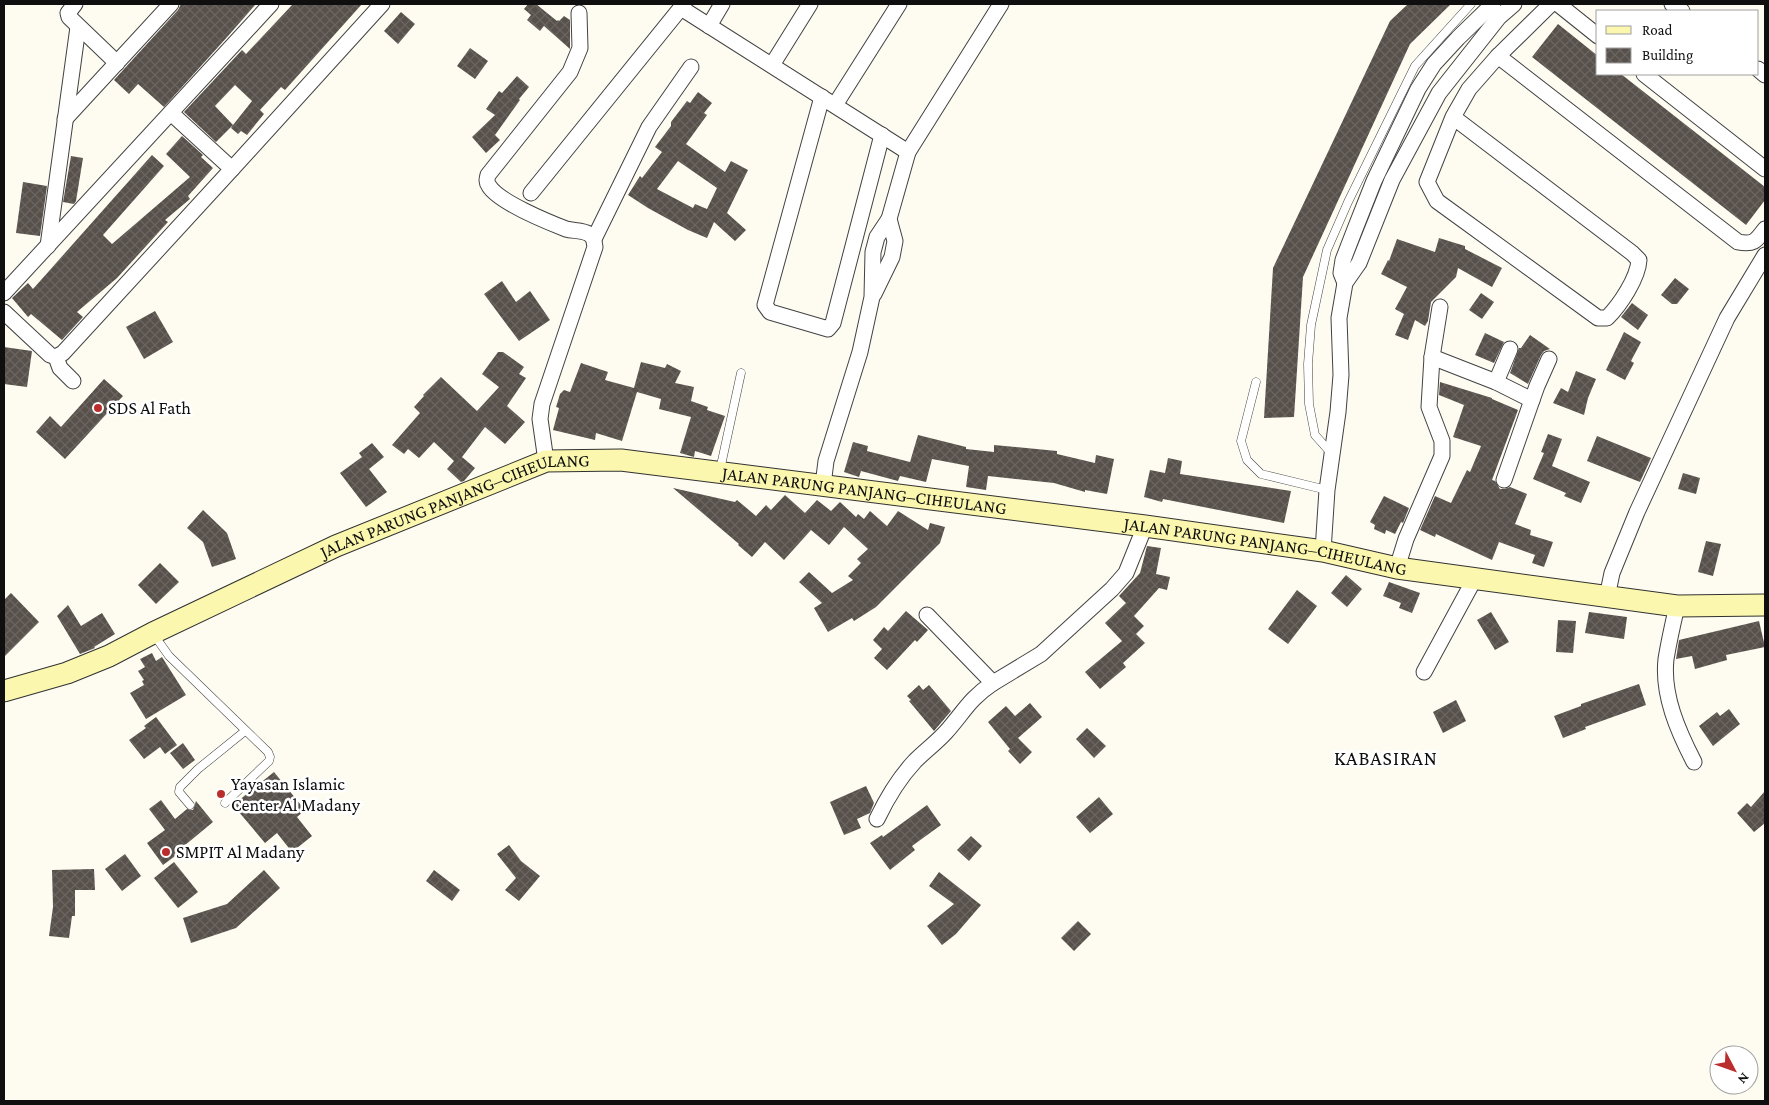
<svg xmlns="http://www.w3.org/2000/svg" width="1769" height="1105" font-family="'Crimson Pro',serif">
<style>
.building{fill:url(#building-cross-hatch);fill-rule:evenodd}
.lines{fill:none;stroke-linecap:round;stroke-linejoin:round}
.lane-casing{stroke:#424242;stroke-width:9}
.street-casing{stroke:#424242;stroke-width:17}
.secondary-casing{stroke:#313131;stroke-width:23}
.lane{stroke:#fff;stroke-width:8}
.street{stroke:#fff;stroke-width:15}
.secondary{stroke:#fbf7af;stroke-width:21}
.poi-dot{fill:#b92e2c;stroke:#fff;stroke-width:2}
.labels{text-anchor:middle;stroke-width:5;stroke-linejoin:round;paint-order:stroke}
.poi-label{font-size:18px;fill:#0f0f0f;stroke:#fff;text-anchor:start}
.street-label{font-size:18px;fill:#0f0f0f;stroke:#fff}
.quarter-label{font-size:20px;letter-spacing:1px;fill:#0f0f0f;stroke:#fff}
</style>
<defs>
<pattern id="building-cross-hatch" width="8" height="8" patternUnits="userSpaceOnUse" patternTransform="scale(1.25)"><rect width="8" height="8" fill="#57504b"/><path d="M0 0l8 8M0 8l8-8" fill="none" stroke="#6a6561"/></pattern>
</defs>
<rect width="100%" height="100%" fill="#fefcf1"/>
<g class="building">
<path d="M 181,4 L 256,4 L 228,36 L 164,107 L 138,84 L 129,94 L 114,80 L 178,10 Z"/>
<path d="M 293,4 L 362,4 L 285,90 L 281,87 L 260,110 L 264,114 L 247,135 L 241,131 L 238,134 L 231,128 L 233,125 L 216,142 L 184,112 L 242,50 L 246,54 ZM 235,85 L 252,101 L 233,125 L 215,106 Z"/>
<path d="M 528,4 L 536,4 L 557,21 L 558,20 L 559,21 L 564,16 L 570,20 L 570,49 L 544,26 L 540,31 L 527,20 L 531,15 L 524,9 Z"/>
<path d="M 1408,4 L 1451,4 L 1410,44 L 1303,277 L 1294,417 L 1264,418 L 1273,268 L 1390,21 Z"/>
<path d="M 401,12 L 415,24 L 398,44 L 384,31 Z"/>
<path d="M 1558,24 L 1598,56 L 1598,74 L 1621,74 L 1765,187 L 1765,200 L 1746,225 L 1532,57 Z"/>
<path d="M 470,48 L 488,61 L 475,79 L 457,66 Z"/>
<path d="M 517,76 L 529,87 L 519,99 L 520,100 L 495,135 L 500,140 L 486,153 L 472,137 L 495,115 L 486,109 L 499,91 L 502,93 Z"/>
<path d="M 698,92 L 712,103 L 704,113 L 707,115 L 686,144 L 725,172 L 731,161 L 748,170 L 727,213 L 746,230 L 735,241 L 714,222 L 707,238 L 688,230 L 648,208 L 628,195 L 640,176 L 642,178 L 662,152 L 655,147 L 671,126 L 671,122 L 687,101 L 690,103 ZM 678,161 L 717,188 L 707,209 L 695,204 L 693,208 L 657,189 Z"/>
<path d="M 182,136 L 203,155 L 201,157 L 213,168 L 188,196 L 190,199 L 165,220 L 168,222 L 117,278 L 77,312 L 83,317 L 62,340 L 31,314 L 28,317 L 12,298 L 28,283 L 33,289 L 152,155 L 164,166 L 103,235 L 112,244 L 190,177 L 166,154 Z"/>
<path d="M 71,156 L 83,158 L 76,201 L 74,204 L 63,202 Z"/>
<path d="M 23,182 L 47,186 L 40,236 L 16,233 Z"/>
<path d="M 1439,238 L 1465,246 L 1465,249 L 1502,268 L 1492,287 L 1458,268 L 1456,277 L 1431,302 L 1428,321 L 1425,326 L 1415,320 L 1408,340 L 1395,335 L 1404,314 L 1395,309 L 1407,287 L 1381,274 L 1388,260 L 1389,261 L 1397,239 L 1435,252 Z"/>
<path d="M 1675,278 L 1689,289 L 1677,304 L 1672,304 L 1661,295 Z"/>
<path d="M 502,281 L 516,302 L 530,291 L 550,320 L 519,341 L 484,294 Z"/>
<path d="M 1481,293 L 1494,302 L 1482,319 L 1469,310 Z"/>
<path d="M 1632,303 L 1648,315 L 1638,330 L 1621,317 Z"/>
<path d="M 155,311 L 173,342 L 144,359 L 126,327 Z"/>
<path d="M 1624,332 L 1641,342 L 1631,361 L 1634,363 L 1625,380 L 1606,370 Z"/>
<path d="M 1485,333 L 1504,342 L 1494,363 L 1475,355 Z"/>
<path d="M 1530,335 L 1550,349 L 1544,351 L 1541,355 L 1528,384 L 1510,373 L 1519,348 L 1521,348 Z"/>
<path d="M 4,347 L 32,351 L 27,387 L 4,384 Z"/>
<path d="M 498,352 L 503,352 L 524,367 L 519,374 L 526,378 L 507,406 L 525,422 L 505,444 L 485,427 L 462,457 L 475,468 L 464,481 L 461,482 L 447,469 L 454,461 L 434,442 L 419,458 L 408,449 L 404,454 L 392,445 L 420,413 L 414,407 L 424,396 L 423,395 L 441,377 L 477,411 L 499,387 L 482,374 Z"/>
<path d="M 641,362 L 665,368 L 667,364 L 681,371 L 675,383 L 694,387 L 691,401 L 708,407 L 707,410 L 725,416 L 711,456 L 695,451 L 694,457 L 680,453 L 691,417 L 659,409 L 661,399 L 637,392 L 622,441 L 596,433 L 595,440 L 553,430 L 559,408 L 556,407 L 560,394 L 564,390 L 570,392 L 581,363 L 608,372 L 605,380 L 634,388 Z"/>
<path d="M 1576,371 L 1596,379 L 1588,398 L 1584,415 L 1553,403 L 1561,388 L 1568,392 Z"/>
<path d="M 104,379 L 123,396 L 65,459 L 36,432 L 50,416 L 61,427 Z"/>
<path d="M 1440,382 L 1492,398 L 1492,399 L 1518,410 L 1492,480 L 1495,481 L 1500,489 L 1505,489 L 1510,487 L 1527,494 L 1515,524 L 1531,530 L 1530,535 L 1553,542 L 1544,567 L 1532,563 L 1535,555 L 1499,542 L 1492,560 L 1436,534 L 1435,537 L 1420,530 L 1435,496 L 1451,503 L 1467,470 L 1470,472 L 1481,446 L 1453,437 L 1464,405 L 1439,395 Z"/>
<path d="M 1548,434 L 1562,439 L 1552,466 L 1590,482 L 1581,503 L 1564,496 L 1566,493 L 1533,479 L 1544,453 L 1541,452 Z"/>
<path d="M 918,435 L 966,447 L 966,449 L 994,452 L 994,445 L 1057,451 L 1057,454 L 1095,463 L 1096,455 L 1114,459 L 1107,494 L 1085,490 L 1085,492 L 1054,483 L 988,476 L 986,490 L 966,487 L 969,466 L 932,459 L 926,482 L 900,476 L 898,481 L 861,471 L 859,477 L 844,472 L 853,442 L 868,446 L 867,451 L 910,462 Z"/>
<path d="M 1597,436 L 1651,458 L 1640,482 L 1587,461 Z"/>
<path d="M 372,443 L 384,457 L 369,469 L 387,492 L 366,507 L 340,473 L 362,457 L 359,453 Z"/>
<path d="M 1168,458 L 1182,461 L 1180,474 L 1291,491 L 1284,523 L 1163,499 L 1162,502 L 1144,497 L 1150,470 L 1165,473 Z"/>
<path d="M 1683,473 L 1700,478 L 1696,494 L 1678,489 Z"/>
<path d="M 673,488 L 735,502 L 737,500 L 756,516 L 766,505 L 771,510 L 785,495 L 805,513 L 817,500 L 831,511 L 840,502 L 856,517 L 858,514 L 864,519 L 870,511 L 887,526 L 898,511 L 928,530 L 930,523 L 945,527 L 940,543 L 876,607 L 854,621 L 852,618 L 828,632 L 814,608 L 822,603 L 799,582 L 809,572 L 832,593 L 853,580 L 848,576 L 861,563 L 857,559 L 868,549 L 844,527 L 829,545 L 811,530 L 784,560 L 765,542 L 752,557 L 738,545 L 739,544 Z"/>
<path d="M 1384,496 L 1409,508 L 1403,523 L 1401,522 L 1395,534 L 1386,530 L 1385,534 L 1374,529 L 1375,525 L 1370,522 Z"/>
<path d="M 203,510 L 227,533 L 236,559 L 212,567 L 203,542 L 187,528 Z"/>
<path d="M 1706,541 L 1721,544 L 1713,576 L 1698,572 Z"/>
<path d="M 1147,546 L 1161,548 L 1156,574 L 1170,577 L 1167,590 L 1159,588 L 1134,616 L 1144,626 L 1136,634 L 1145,643 L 1123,663 L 1126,667 L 1100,689 L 1085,672 L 1122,641 L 1105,623 L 1126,603 L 1119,596 L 1140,573 Z"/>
<path d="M 160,563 L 179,582 L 156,604 L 138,585 Z"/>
<path d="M 1346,575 L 1362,589 L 1347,607 L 1331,593 Z"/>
<path d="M 1389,582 L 1420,593 L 1412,613 L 1399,608 L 1401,603 L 1383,596 Z"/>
<path d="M 1297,590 L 1317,606 L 1288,644 L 1268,629 Z"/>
<path d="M 11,593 L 39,622 L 4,657 L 4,600 Z"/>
<path d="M 68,605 L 81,626 L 102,613 L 115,634 L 94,647 L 95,648 L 80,654 L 57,616 Z"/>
<path d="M 906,611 L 928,630 L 917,642 L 915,640 L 887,670 L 874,658 L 882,649 L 873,640 L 884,627 L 888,631 Z"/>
<path d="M 1491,612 L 1509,642 L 1495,650 L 1477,620 Z"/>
<path d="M 1589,612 L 1627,617 L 1624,639 L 1585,633 Z"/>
<path d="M 1558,620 L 1576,621 L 1573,653 L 1556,652 Z"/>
<path d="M 1759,621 L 1765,647 L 1726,655 L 1727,660 L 1695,669 L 1692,656 L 1676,659 L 1679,640 Z"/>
<path d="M 152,653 L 156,661 L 162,657 L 186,695 L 146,719 L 130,693 L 144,685 L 142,681 L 144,680 L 138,671 L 145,667 L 140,659 Z"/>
<path d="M 1639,684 L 1646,705 L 1585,727 L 1586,729 L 1563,738 L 1554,716 L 1581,706 L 1581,704 Z"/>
<path d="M 919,685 L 923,690 L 929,685 L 951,711 L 934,731 L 909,701 L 911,700 L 907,696 Z"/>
<path d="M 1456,700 L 1466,721 L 1443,733 L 1433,712 Z"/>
<path d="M 1030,703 L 1042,717 L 1018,738 L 1032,752 L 1020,764 L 1008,751 L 1010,749 L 988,722 L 1006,706 L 1015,716 Z"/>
<path d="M 1729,709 L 1740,724 L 1713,746 L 1699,726 L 1717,712 L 1720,716 Z"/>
<path d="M 156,717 L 177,745 L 165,754 L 160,747 L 144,759 L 129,740 L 146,728 L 144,726 Z"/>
<path d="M 1087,728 L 1106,746 L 1094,758 L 1076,739 Z"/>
<path d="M 183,743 L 195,760 L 183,769 L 170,753 Z"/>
<path d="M 274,772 L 305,810 L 297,817 L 312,836 L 292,852 L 277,833 L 265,843 L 233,805 Z"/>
<path d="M 866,786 L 874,803 L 870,813 L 857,819 L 861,828 L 844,835 L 830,802 Z"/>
<path d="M 1765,791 L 1765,823 L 1754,832 L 1737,813 L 1747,803 L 1751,807 Z"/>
<path d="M 1099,797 L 1113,814 L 1090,833 L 1076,817 Z"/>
<path d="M 161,800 L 175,819 L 187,809 L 193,810 L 196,801 L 213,822 L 184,846 L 186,848 L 163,865 L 147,843 L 165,830 L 149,809 Z"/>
<path d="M 927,805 L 941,825 L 912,846 L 915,850 L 890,870 L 870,843 L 882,835 L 883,837 Z"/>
<path d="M 971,836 L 982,846 L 969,861 L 957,850 Z"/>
<path d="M 509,845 L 521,861 L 540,876 L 519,901 L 505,890 L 516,878 L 497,854 Z"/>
<path d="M 125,854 L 141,876 L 122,891 L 105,869 Z"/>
<path d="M 174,862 L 198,892 L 178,908 L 154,878 Z"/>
<path d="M 94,869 L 95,890 L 75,890 L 75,916 L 72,916 L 69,938 L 49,936 L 53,907 L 52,870 Z"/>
<path d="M 264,870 L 280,888 L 236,928 L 191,943 L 183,918 L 227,904 Z"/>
<path d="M 434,870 L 460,890 L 452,901 L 426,881 Z"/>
<path d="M 939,872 L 981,905 L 956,934 L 942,945 L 927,926 L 954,904 L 929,886 Z"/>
<path d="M 1078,921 L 1091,934 L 1074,951 L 1061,938 Z"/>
</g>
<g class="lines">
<defs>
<g id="lane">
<path d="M 1256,382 L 1241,441 L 1247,460 L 1261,474 L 1327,490"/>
<path d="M 1332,454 L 1315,435 L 1309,404 L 1308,364 L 1311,325 L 1327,250 L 1348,202 L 1415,66 L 1471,4"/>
<path d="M 720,470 L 741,373"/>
<path d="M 154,635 L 169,656 L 268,752 L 270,757 L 269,761 L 225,803"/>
<path d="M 190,805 L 179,792 L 180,787 L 198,769 L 245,731"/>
</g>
<g id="street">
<path d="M 75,4 L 68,13 L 69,17 L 117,63"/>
<path d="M 1558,4 L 1598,36"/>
<path d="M 1672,4 L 1682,11"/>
<path d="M 681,8 L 908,152"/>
<path d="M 709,26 L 722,4"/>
<path d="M 1498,56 L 1738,242 C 1754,245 1756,241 1765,229"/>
<path d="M 772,65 L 810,4"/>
<path d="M 1758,69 L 1765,75"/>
<path d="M 1644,74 L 1765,169"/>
<path d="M 822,97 L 765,305 L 770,312 L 828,329 L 833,323 L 882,135"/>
<path d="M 835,105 L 899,4"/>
<path d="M 171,113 L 232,169"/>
<path d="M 1453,117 L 1632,253 L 1639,260 C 1638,278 1620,305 1607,318 L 1598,318 L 1437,201 L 1427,182 L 1453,117 L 1469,89 L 1498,56 L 1551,4"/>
<path d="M 65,119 L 171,4"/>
<path d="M 531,193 L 684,4"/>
<path d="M 594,239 L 649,127 L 691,67"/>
<path d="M 48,246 L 78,27"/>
<path d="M 1345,283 L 1341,273 L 1343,260 L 1355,229 L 1374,181 L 1418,89 L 1434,64 L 1458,38 L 1493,4"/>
<path d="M 4,293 L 271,4"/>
<path d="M 874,294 L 892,257 L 895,241 L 889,219"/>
<path d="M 4,312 L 50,355 L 56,357 L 63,353 L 232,169 L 382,4"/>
<path d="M 56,357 L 60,368 L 73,381"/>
<path d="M 1432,357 L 1496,382 L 1532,400 L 1537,386 L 1549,359"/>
<path d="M 1496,382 L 1510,349"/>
<path d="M 546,461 L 540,419 L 542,404 L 595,247 C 594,241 594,237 589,234 C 583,230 573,231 566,229 C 548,222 499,202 489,186 C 486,182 487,179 488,175 L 570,72 L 580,48 L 579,13"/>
<path d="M 1504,480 L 1532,400"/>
<path d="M 823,485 L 826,461 L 860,352 L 872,297 L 873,252 L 877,237 L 889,219 L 908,152 L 1001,4"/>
<path d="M 1323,551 L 1327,490 L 1338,412 L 1341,375 L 1339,318 L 1345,283 L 1359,263 L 1392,180 L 1439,93 L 1499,17 L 1514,4"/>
<path d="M 1397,568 L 1406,539 L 1442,456 L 1442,441 L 1429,407 L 1432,357 L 1440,307"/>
<path d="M 1607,597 L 1612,573 L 1637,512 L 1727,318 L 1765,255"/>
<path d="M 1677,606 C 1673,623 1669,641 1666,659 C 1662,695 1678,731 1694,762"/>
<path d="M 1424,672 L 1475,578"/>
<path d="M 993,683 L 1041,654 L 1112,589 L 1126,573 L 1145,526"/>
<path d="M 877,819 C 887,798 899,778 915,761 C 925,751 936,743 946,732 C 964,712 969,699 993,683 L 927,615"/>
</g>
<g id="secondary">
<path id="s1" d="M 4,691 L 67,673 L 109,656 L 153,633 L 336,546 L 546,461 L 621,460 L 1145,526 L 1323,551 L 1397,568 L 1677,606 L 1765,605"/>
</g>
</defs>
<use href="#lane" class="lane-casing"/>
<use href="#street" class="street-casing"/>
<use href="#secondary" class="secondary-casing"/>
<use href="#lane" class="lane"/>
<use href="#street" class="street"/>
<use href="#secondary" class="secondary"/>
</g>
<g class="poi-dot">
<circle cx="98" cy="408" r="5"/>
<circle cx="221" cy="794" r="5"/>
<circle cx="166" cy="852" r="5"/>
</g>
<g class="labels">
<g class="poi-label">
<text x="108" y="414">SDS Al Fath</text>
<text x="231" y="790">Yayasan Islamic<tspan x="231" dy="21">Center Al Madany</tspan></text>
<text x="176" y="858">SMPIT Al Madany</text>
</g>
<g class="street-label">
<text dy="6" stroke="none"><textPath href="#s1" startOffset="910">JALAN PARUNG PANJANG–CIHEULANG</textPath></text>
<text dy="6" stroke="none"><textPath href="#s1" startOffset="490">JALAN PARUNG PANJANG–CIHEULANG</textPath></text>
<text dy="6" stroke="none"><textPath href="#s1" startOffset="1315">JALAN PARUNG PANJANG–CIHEULANG</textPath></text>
</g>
<g class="quarter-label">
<text x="1386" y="765">KABASIRAN</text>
</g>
</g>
<rect width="1769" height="1105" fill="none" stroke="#0f0f0f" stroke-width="10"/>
<rect x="1596" y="10" width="162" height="65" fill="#ffffff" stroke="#9f9f9f"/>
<rect x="1606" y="26" width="25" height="8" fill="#fbf7af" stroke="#9f9f9f"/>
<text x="1642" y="35" font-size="15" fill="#0f0f0f">Road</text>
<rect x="1606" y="48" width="25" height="15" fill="url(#building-cross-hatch)" stroke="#9f9f9f"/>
<text x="1642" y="60" font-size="15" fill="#0f0f0f">Building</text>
<g transform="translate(1734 1070) rotate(131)"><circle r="24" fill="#ffffff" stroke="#9f9f9f"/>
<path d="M0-4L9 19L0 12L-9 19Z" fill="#b92e2c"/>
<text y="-8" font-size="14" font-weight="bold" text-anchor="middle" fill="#0f0f0f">N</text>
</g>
</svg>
